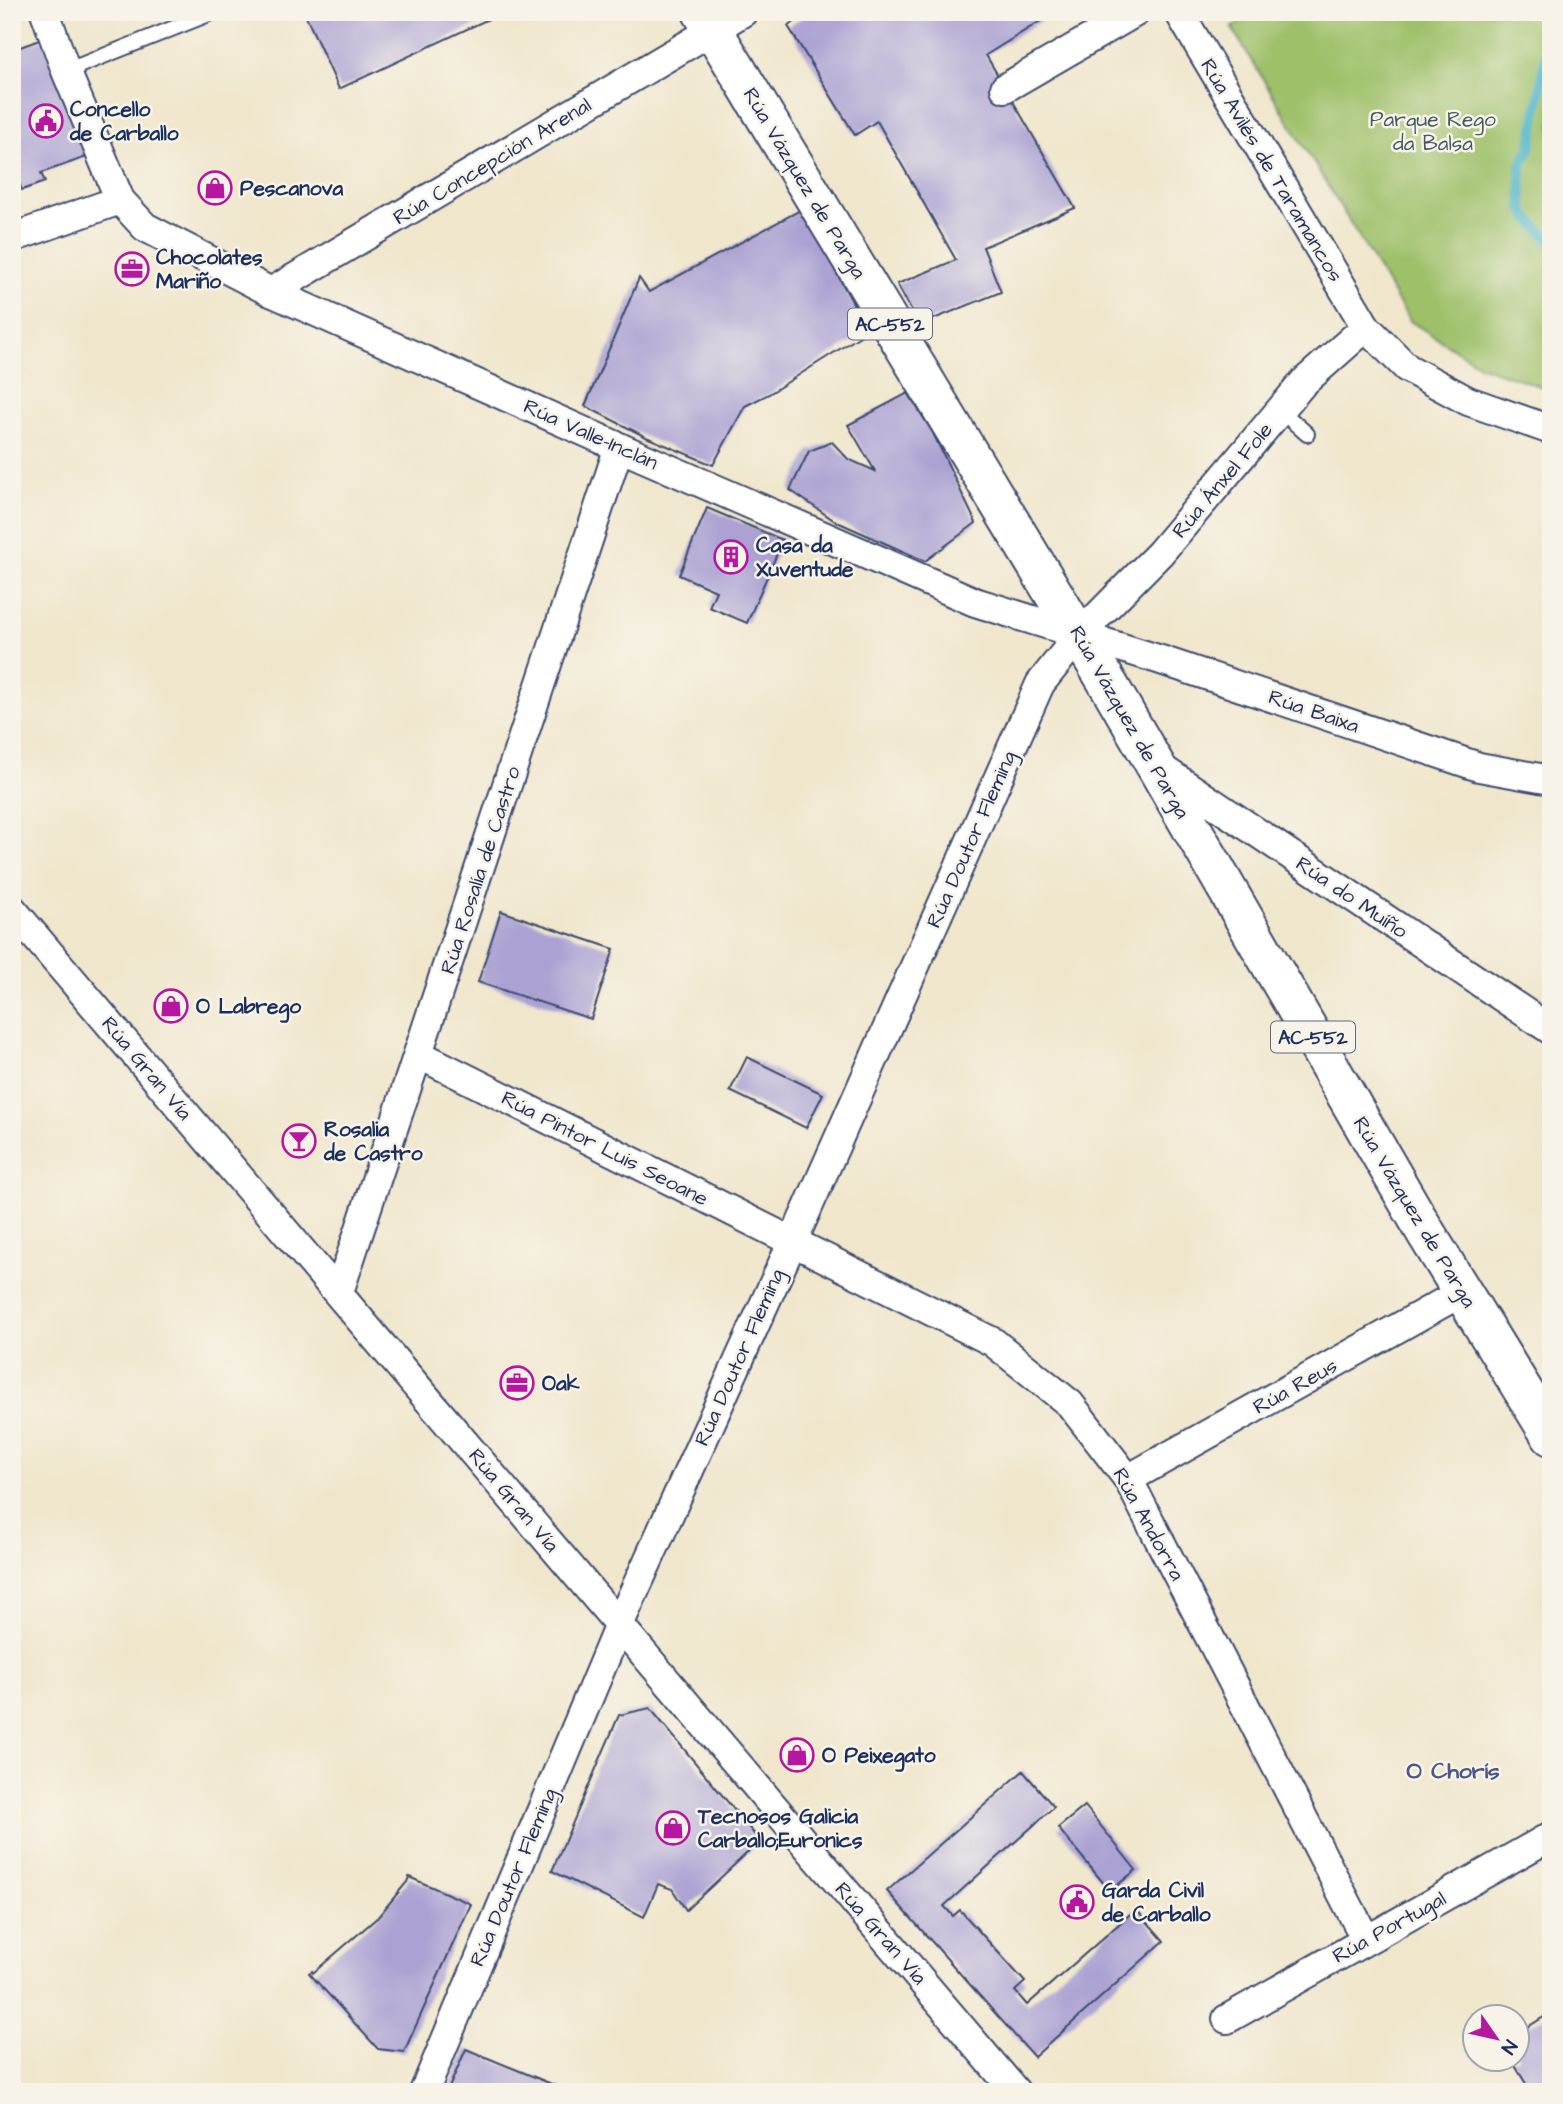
<svg xmlns="http://www.w3.org/2000/svg" width="1563" height="2104" font-family="'Architects Daughter',sans-serif">
<style>
.green{fill:#9ec069;stroke:#5c7864;stroke-width:2}
.lines{fill:none;stroke-linecap:round;stroke-linejoin:round}
.stream{stroke:#49b3c7;stroke-width:10}
.building{fill:#aba2d3}
.lane-casing{stroke:#3b4a6e;stroke-width:18}
.street-casing{stroke:#3b4a6e;stroke-width:32}
.primary-casing{stroke:#3b4a6e;stroke-width:42}
.lane{stroke:#fff;stroke-width:14}
.street{stroke:#fff;stroke-width:28}
.primary{stroke:#fff;stroke-width:38}
.labels{text-anchor:middle;stroke-width:5;stroke-linejoin:round;paint-order:stroke}
.shield{fill:#f7f3e8;stroke:#5d6a87;stroke-width:2}
.shield-label{font-size:19px;font-weight:bold;fill:#1b2f5e}
.poi-label{font-size:21px;font-weight:bold;fill:#1b2f5e;stroke:#f7f3e8;text-anchor:start}
.park-label{font-size:21px;fill:#425a61;stroke:#f7f3e8}
.street-label{font-size:21px;fill:#1b2f5e;stroke:#f7f3e8}
.neighbourhood-label{font-size:23px;font-weight:bold;fill:#4d5787;stroke:#f7f3e8}
</style>
<rect width="100%" height="100%" fill="#f7f3e8"/>
<filter id="ink" filterUnits="userSpaceOnUse"><feTurbulence type="fractalNoise" baseFrequency=".0143" numOctaves="2"/><feDisplacementMap in="SourceGraphic" scale="14" xChannelSelector="R" yChannelSelector="G"/><feConvolveMatrix kernelMatrix="1 2 1 2 8 2 1 2 1" color-interpolation-filters="sRGB"/></filter>
<filter id="wash" filterUnits="userSpaceOnUse"><feTurbulence type="fractalNoise" baseFrequency=".00686" numOctaves="4" result="noise"/><feDisplacementMap in="SourceGraphic" scale="28" xChannelSelector="R" yChannelSelector="G"/><feGaussianBlur stdDeviation="1.57" result="paint"/><feColorMatrix in="noise" values="0 0 0 0 0 0 0 0 0 0 0 0 0 0 0 0 0 1.4 0 .05"/><feComposite in="paint" operator="in"/></filter>
<g filter="url(#wash)">
<rect width="100%" height="100%" fill="#f0e6cc"/>
<path class="green" d="M 1254,12 L 1551,12 L 1551,390 L 1481,366 L 1410,321 L 1232,28 Z"/>
<g class="lines">
<path class="stream" d="M 1551,22 L 1531,146 L 1521,165 L 1522,207 L 1528,218 L 1551,241"/>
</g>
<g id="blocks">
<g class="building">
<path d="M 304,12 L 494,12 L 495,16 L 339,89 Z"/>
<path d="M 810,12 L 1055,12 L 986,55 L 1075,208 L 983,247 L 1001,292 L 919,325 L 897,284 L 956,260 L 877,121 L 855,135 L 788,26 Z"/>
<path d="M 42,39 L 92,155 L 41,173 L 45,182 L 22,190 L 17,177 L 12,179 L 12,50 Z"/>
<path d="M 802,209 L 868,331 L 769,394 L 745,406 L 713,465 L 646,437 L 585,406 L 639,278 L 649,292 Z"/>
<path d="M 908,393 L 933,433 L 976,523 L 925,561 L 835,521 L 790,490 L 809,451 L 832,442 L 848,459 L 875,471 L 848,425 Z"/>
<path d="M 707,508 L 783,540 L 747,623 L 709,607 L 716,591 L 679,575 Z"/>
<path d="M 501,911 L 614,949 L 591,1019 L 478,982 Z"/>
<path d="M 747,1057 L 823,1094 L 806,1128 L 730,1091 Z"/>
<path d="M 650,1708 L 760,1841 L 686,1910 L 672,1889 L 658,1884 L 644,1917 L 552,1871 L 619,1715 Z"/>
<path d="M 1023,1771 L 1054,1807 L 944,1906 L 953,1916 L 960,1910 L 1025,1982 L 1015,1991 L 1027,2005 L 1136,1909 L 1164,1941 L 1034,2057 L 887,1891 Z"/>
<path d="M 1085,1806 L 1136,1870 L 1110,1891 L 1058,1828 Z"/>
<path d="M 409,1877 L 471,1904 L 404,2052 L 378,2049 L 309,1973 L 312,1971 L 313,1973 L 378,1917 L 407,1882 Z"/>
<path d="M 1544,2017 L 1551,2029 L 1551,2092 L 1531,2092 L 1511,2059 L 1518,2058 L 1518,2033 Z"/>
<path d="M 466,2049 L 571,2092 L 447,2092 Z"/>
</g>
</g>
</g>
<g filter="url(#ink)">
<use href="#blocks" fill-opacity="0" stroke="#3b4a6e" stroke-width="2"/>
<g class="lines">
<defs>
<g id="lane">
<path d="M 66,71 L 214,12"/>
<path d="M 1280,410 L 1307,434"/>
</g>
<g id="street">
<path d="M 45,12 L 66,71 L 120,200 L 145,227 L 271,292 L 619,447 L 975,602 L 1161,660 L 1479,767 L 1551,780"/>
<path d="M 1179,12 L 1366,327 L 1407,368 L 1468,401 L 1551,430"/>
<path d="M 1005,88 L 1136,12"/>
<path d="M 12,238 L 120,200"/>
<path d="M 271,292 L 743,12"/>
<path d="M 1161,768 L 1551,1030"/>
<path d="M 12,909 C 347,1303 680,1699 1016,2092"/>
<path d="M 420,1055 L 993,1342 L 1070,1404 L 1128,1479 L 1366,1940"/>
<path d="M 339,1292 L 619,447"/>
<path d="M 1128,1479 L 1462,1292"/>
<path d="M 1227,2019 L 1551,1836"/>
<path d="M 424,2092 L 619,1625 L 806,1212 L 1040,684 L 1079,635 L 1160,553 L 1303,383 L 1366,327"/>
</g>
<path id="primary" d="M 702,12 L 1110,687 L 1426,1233 L 1551,1436"/>
</defs>
<use href="#lane" class="lane-casing"/>
<use href="#street" class="street-casing"/>
<use href="#primary" class="primary-casing"/>
<use href="#lane" class="lane"/>
<use href="#street" class="street"/>
<use href="#primary" class="primary"/>
</g>
</g>
<defs>
<symbol id="civic-ring" viewBox="-11 -11 22 22"><circle r="9.5" fill="#f7f3e8" stroke="#b5179e" stroke-width="1.5"/><path d="M-.6-6.5H3V-4.5H.6V-3L4-1V1h2V6H-6V1h2V-1L-.6-3ZM-1.2 2.5V6h2.4V2.5Z" fill="#b5179e"/></symbol>
<symbol id="shop-ring" viewBox="-11 -11 22 22"><circle r="9.5" fill="#f7f3e8" stroke="#b5179e" stroke-width="1.5"/><path d="M-5-2.5h2.3a2.7 3.5 0 0 1 5.4 0H5L5.5 6h-11ZM-1.5-2.5h3a1.5 2.3 0 0 0-3 0Z" fill="#b5179e"/></symbol>
<symbol id="office-ring" viewBox="-11 -11 22 22"><circle r="9.5" fill="#f7f3e8" stroke="#b5179e" stroke-width="1.5"/><path d="M-6-3h4V-5.5h4V-3h4V5H-6ZM-1-4.5V-3h2v-1.5ZM-6 0V1H6V0Z" fill="#b5179e"/></symbol>
<symbol id="building-ring" viewBox="-11 -11 22 22"><circle r="9.5" fill="#f7f3e8" stroke="#b5179e" stroke-width="1.5"/><path d="M-4-6H4V6H1V3H-1V6H-4ZM-2.5-4.3h1.7v1.8h-1.7ZM.8-4.3h1.7v1.8H.8ZM-2.5-1h1.7V.8h-1.7ZM.8-1h1.7V.8H.8Z" fill="#b5179e"/></symbol>
<symbol id="bar-ring" viewBox="-11 -11 22 22"><circle r="9.5" fill="#f7f3e8" stroke="#b5179e" stroke-width="1.5"/><path d="M-6-5H6L.8 .8V4.5H3.5V6h-7V4.5H-.8V.8Z" fill="#b5179e"/></symbol>
</defs>
<g fill-rule="evenodd">
<use href="#civic-ring" x="27" y="102" width="38" height="38"/>
<use href="#shop-ring" x="196" y="169" width="38" height="38"/>
<use href="#office-ring" x="113" y="250" width="38" height="38"/>
<use href="#building-ring" x="712" y="538" width="38" height="38"/>
<use href="#shop-ring" x="152" y="987" width="38" height="38"/>
<use href="#bar-ring" x="280" y="1122" width="38" height="38"/>
<use href="#office-ring" x="498" y="1364" width="38" height="38"/>
<use href="#shop-ring" x="778" y="1736" width="38" height="38"/>
<use href="#shop-ring" x="654" y="1809" width="38" height="38"/>
<use href="#civic-ring" x="1058" y="1883" width="38" height="38"/>
</g>
<g class="labels">
<g class="shield">
<rect x="848" y="308.5" width="84" height="31" rx="5"/>
<rect x="1271" y="1021.5" width="84" height="31" rx="5"/>
</g>
<g class="shield-label">
<text x="890" y="331">AC-552</text>
<text x="1313" y="1044">AC-552</text>
</g>
<g class="poi-label">
<text x="70" y="116">Concello<tspan x="70" dy="24">de Carballo</tspan></text>
<text x="240" y="195">Pescanova</text>
<text x="156" y="264">Chocolates<tspan x="156" dy="24">Mariño</tspan></text>
<text x="756" y="552">Casa da<tspan x="756" dy="24">Xuventude</tspan></text>
<text x="196" y="1013">O Labrego</text>
<text x="324" y="1136">Rosalia<tspan x="324" dy="24">de Castro</tspan></text>
<text x="542" y="1390">Oak</text>
<text x="822" y="1762">O Peixegato</text>
<text x="698" y="1823">Tecnosos Galicia<tspan x="698" dy="24">Carballo;Euronics</tspan></text>
<text x="1102" y="1897">Garda Civil<tspan x="1102" dy="24">de Carballo</tspan></text>
</g>
<g class="park-label">
<text x="1433" y="126">Parque Rego<tspan x="1433" dy="24">da Balsa</tspan></text>
</g>
<g class="street-label">
<text transform="translate(492 161) rotate(-31)" y="7">Rúa Concepción Arenal</text>
<text transform="translate(1272 170) rotate(59)" y="7">Rúa Avilés de Taramancos</text>
<text transform="translate(805 183) rotate(59)" y="7">Rúa Vázquez de Parga</text>
<text transform="translate(591 434) rotate(24)" y="7">Rúa Valle-Inclán</text>
<text transform="translate(1222 480) rotate(-50)" y="7">Rúa Ánxel Fole</text>
<text transform="translate(1314 711) rotate(19)" y="7">Rúa Baixa</text>
<text transform="translate(1130 722) rotate(60)" y="7">Rúa Vázquez de Parga</text>
<text transform="translate(971 839) rotate(-66)" y="7">Rúa Doutor Fleming</text>
<text transform="translate(480 870) rotate(-72)" y="7">Rúa Rosalía de Castro</text>
<text transform="translate(1352 897) rotate(34)" y="7">Rúa do Muíño</text>
<text transform="translate(147 1068) rotate(50)" y="7">Rúa Gran Vía</text>
<text transform="translate(605 1148) rotate(27)" y="7">Rúa Pintor Luis Seoane</text>
<text transform="translate(1415 1212) rotate(59)" y="7">Rúa Vázquez de Parga</text>
<text transform="translate(739 1357) rotate(-66)" y="7">Rúa Doutor Fleming</text>
<text transform="translate(1295 1386) rotate(-29)" y="7">Rúa Reus</text>
<text transform="translate(514 1500) rotate(50)" y="7">Rúa Gran Vía</text>
<text transform="translate(1149 1524) rotate(61)" y="7">Rúa Andorra</text>
<text transform="translate(513 1877) rotate(-67)" y="7">Rúa Doutor Fleming</text>
<text transform="translate(1389 1927) rotate(-29)" y="7">Rúa Portugal</text>
<text transform="translate(881 1933) rotate(49)" y="7">Rúa Gran Vía</text>
</g>
<g class="neighbourhood-label">
<text x="1453" y="1778">O Chorís</text>
</g>
</g>
<rect width="1563" height="2104" fill="none" stroke="#f7f3e8" stroke-width="42"/>
<g transform="translate(1496 2038) rotate(124)"><circle r="33" fill="#f7f3e8" stroke="#9fa5b1" stroke-width="2"/>
<path d="M0-5L12 26L0 18L-12 26Z" fill="#b5179e"/>
<text y="-10" font-size="19" font-weight="bold" text-anchor="middle" fill="#1b2f5e">N</text>
</g>
</svg>
